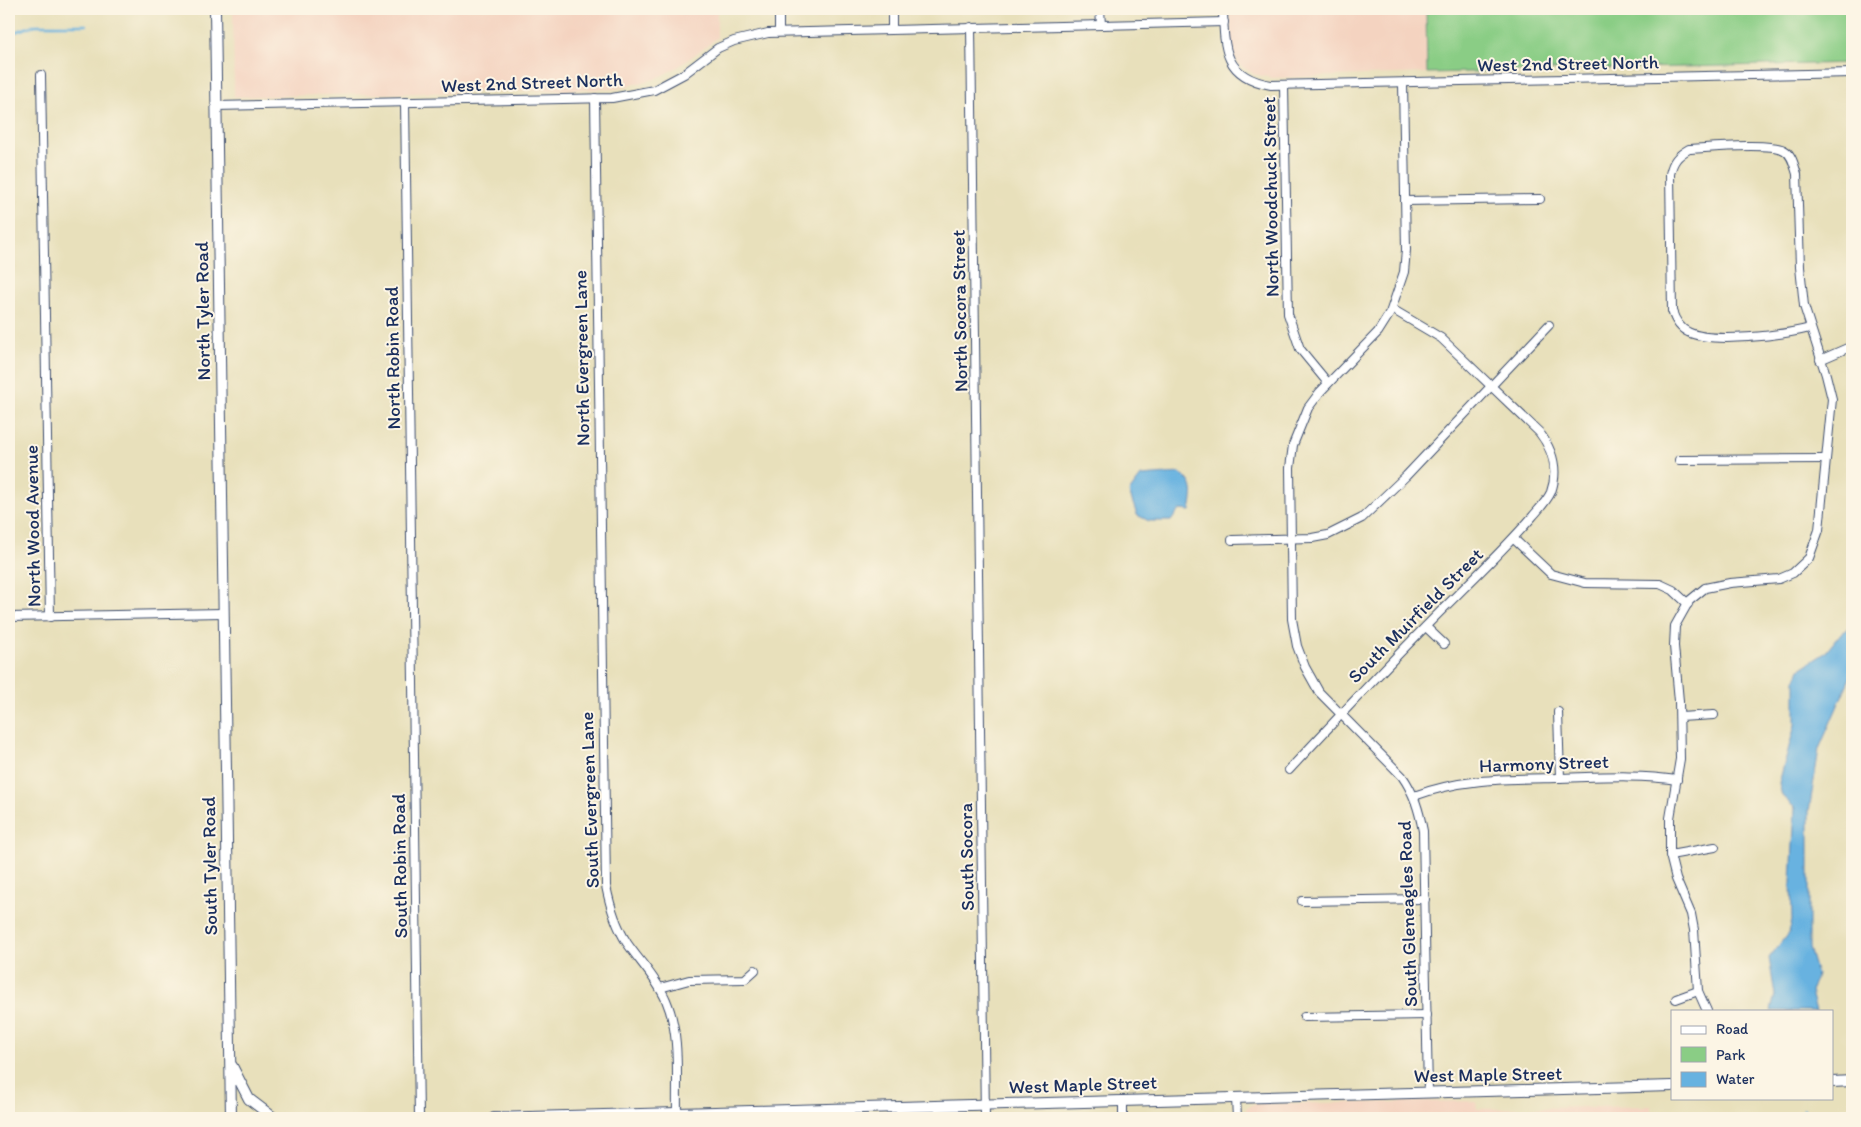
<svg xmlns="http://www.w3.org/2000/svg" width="1861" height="1127" font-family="Itim,sans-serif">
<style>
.built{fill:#f4d3c0}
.green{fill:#8acd85;stroke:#527e72}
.water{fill:#67b2e0;stroke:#41709f}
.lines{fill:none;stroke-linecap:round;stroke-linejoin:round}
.stream{stroke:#67b2e0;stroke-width:2.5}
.minor-casing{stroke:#3a4a6c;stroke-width:10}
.secondary-casing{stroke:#3a4a6c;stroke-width:12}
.minor{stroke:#fff;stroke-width:8}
.secondary{stroke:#fff;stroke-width:10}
.labels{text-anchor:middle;stroke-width:4;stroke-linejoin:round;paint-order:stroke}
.street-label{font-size:19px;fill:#1b2f5e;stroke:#fcf5e5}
</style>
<rect width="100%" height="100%" fill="#fcf5e5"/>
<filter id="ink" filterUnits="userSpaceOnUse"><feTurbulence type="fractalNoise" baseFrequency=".02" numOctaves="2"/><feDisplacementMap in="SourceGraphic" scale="10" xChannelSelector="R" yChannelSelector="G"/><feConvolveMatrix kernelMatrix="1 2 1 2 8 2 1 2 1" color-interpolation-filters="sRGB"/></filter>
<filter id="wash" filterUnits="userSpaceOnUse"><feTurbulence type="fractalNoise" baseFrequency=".0096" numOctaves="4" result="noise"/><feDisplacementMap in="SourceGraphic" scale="20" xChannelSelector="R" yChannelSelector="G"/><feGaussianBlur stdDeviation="1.12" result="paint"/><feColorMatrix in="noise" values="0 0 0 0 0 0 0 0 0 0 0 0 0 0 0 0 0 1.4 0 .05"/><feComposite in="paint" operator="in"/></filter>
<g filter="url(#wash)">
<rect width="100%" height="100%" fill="#e8e0bb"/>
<g class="built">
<path d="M 233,9 L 717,9 L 717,38 L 678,67 L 655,79 L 616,89 L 234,97 Z"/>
<path d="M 1229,9 L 1426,9 L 1427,73 L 1271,78 L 1254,74 L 1239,65 L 1232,51 Z"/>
<path d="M 1476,1101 L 1477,1109 L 1651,1106 L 1651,1118 L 1243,1118 L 1247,1107 L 1254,1104 Z"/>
</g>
<path class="green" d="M 1426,9 L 1852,9 L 1852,63 L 1427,73 Z"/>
<g class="water">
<path d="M 1180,473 C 1196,484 1193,494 1190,511 L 1179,510 L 1171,521 L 1149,521 L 1137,515 L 1129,492 L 1141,476 Z"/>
<path d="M 1852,628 L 1852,673 L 1819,749 L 1809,811 L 1809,948 L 1817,975 L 1811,992 L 1816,1011 L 1771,1011 L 1775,995 L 1769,958 L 1789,932 L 1792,921 L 1791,881 L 1795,808 L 1782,796 L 1779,783 L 1795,725 L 1795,681 L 1800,669 L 1825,653 L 1842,632 Z"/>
</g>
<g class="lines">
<g class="stream">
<path d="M 9,34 L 35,25 L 86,25"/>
<path d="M 1804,1109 L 1804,1118"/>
</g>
</g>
</g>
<g filter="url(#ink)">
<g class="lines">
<defs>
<g id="minor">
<path d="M 779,9 L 779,32"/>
<path d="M 1100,9 L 1101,25"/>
<path d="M 1223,9 C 1224,49 1224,77 1271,85 L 1852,73"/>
<path d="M 971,27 L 985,1118"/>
<path d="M 892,29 L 892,9"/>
<path d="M 41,75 L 50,617"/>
<path d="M 1403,83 L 1406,250 L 1404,272 L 1390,313 L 1378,332 L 1320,392 L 1308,408 L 1293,445 L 1290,468 L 1292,619 L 1297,646 L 1305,667 L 1319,692 L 1402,776 C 1414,793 1419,810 1423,831 L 1428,1093"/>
<path d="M 1284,85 L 1288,314 L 1300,349 L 1328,383"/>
<path d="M 595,98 L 606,886 C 610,906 616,926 627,943 C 640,962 657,979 666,1000 C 681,1035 676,1077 677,1114"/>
<path d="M 405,102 L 419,1118"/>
<path d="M 216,106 L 612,98 L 654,90 L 684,74 L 718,48 L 734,41 L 768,33 L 1224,22"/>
<path d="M 1405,201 L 1540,199"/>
<path d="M 1820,360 L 1852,346"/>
<path d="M 1679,460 L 1826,459"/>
<path d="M 1514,539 L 1551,574 L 1585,583 L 1660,584 L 1673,590 L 1688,604"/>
<path d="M 1232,540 L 1312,538 L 1328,535 L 1362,518 L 1406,476 L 1549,325"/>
<path d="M 9,617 L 223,613"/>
<path d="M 1426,627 L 1444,644"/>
<path d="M 1558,712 L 1560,778"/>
<path d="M 1680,717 L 1714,715"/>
<path d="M 1289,770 C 1344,711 1399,652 1457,595 C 1483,569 1509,544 1533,516 C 1539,509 1547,501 1551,492 C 1559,469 1553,450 1539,432 L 1441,338 L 1392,309"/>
<path d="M 1414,796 C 1463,778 1507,779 1558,778 C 1597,777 1638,774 1677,780"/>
<path d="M 1670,855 L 1715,847"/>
<path d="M 1302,901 L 1425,899"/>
<path d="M 660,988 L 689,980 L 745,979 L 755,970"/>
<path d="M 1676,999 L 1698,991"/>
<path d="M 1707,1011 L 1698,991 L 1694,930 L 1691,914 L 1676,879 L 1670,855 L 1670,818 L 1680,759 L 1679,701 L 1674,646 L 1675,626 L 1689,601 L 1705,588 L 1730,583 L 1779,579 L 1793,573 L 1809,558 L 1819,530 L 1832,399 L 1826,375 L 1804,306 L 1800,267 L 1797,174 C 1794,165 1792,154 1784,150 C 1768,142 1708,148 1689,149 C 1677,156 1673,161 1670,174 L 1672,311 C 1675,320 1679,328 1688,332 C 1712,344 1783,335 1810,328"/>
<path d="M 1304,1017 L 1427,1015"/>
<path d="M 1236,1098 L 1237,1118"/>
<path d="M 1123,1100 L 1123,1118"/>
</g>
<g id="secondary">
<path d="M 215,9 L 231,1118"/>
<path d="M 232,1066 L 249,1099 L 274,1118"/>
<path d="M 1832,1082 L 1852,1081"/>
<path d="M 494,1118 L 1672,1086"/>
</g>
</defs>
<use href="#minor" class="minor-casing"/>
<use href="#secondary" class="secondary-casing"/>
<use href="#minor" class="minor"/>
<use href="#secondary" class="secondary"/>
</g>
</g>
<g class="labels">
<g class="street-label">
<text transform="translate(1568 63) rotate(-1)" y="7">West 2nd Street North</text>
<text transform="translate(532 82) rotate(-2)" y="7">West 2nd Street North</text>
<text transform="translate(1270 197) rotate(-91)" y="7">North Woodchuck Street</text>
<text transform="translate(202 311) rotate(-91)" y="7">North Tyler Road</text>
<text transform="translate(959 311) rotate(-91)" y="7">North Socora Street</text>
<text transform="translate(392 358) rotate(-91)" y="7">North Robin Road</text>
<text transform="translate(581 358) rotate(-91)" y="7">North Evergreen Lane</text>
<text transform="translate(32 526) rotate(-91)" y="7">North Wood Avenue</text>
<text transform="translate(1415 615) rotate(-45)" y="7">South Muirfield Street</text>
<text transform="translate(1544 763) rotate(-2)" y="7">Harmony Street</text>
<text transform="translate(589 800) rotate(-92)" y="7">South Evergreen Lane</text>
<text transform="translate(966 857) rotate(-91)" y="7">South Socora</text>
<text transform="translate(209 866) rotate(-91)" y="7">South Tyler Road</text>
<text transform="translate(399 866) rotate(-91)" y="7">South Robin Road</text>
<text transform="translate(1407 914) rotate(-92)" y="7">South Gleneagles Road</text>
<text transform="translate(1488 1074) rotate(-1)" y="7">West Maple Street</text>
<text transform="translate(1083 1084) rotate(-2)" y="7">West Maple Street</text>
</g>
</g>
<rect width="1861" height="1127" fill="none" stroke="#fcf5e5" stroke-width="30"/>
<rect x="1671" y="1010" width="162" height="90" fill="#fcf5e5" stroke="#a2a6af"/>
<rect x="1681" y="1026" width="25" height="8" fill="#ffffff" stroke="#a2a6af"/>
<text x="1716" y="1034" font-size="15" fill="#1b2f5e">Road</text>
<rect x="1681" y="1047" width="25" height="15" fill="#8acd85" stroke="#a2a6af"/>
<text x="1716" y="1060" font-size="15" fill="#1b2f5e">Park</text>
<rect x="1681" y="1072" width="25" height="15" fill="#67b2e0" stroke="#a2a6af"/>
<text x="1716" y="1084" font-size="15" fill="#1b2f5e">Water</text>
</svg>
